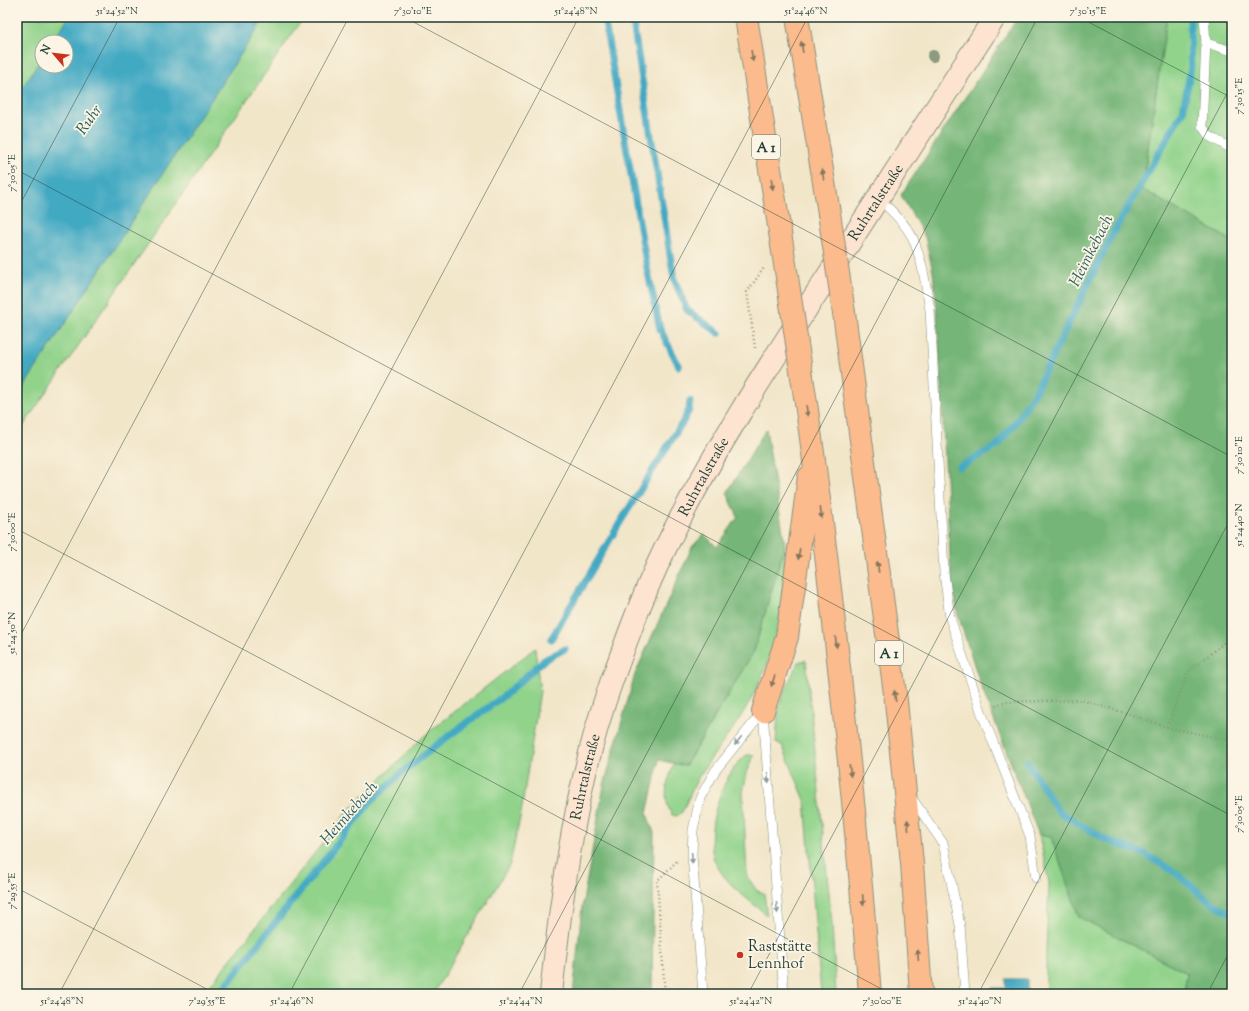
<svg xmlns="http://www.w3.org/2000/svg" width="1249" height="1011" font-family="'Sorts Mill Goudy',serif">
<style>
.green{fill:#91d38b;stroke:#588860;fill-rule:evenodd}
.forest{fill:#74b577;stroke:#4a7956}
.water{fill:#43a9c3;stroke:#31737c}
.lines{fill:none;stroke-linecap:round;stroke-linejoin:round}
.stream{stroke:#43a9c3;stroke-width:7}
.lane-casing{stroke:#88927e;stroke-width:10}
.secondary-casing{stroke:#88927e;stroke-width:24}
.highway-casing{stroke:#88927e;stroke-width:24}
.path{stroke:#88927e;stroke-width:2.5;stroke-dasharray:1 3;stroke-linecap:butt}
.lane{stroke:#fff;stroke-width:9}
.secondary{stroke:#fde4d1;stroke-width:22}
.highway{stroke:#fbbb8d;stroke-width:22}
.highway-bridge-casing{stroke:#88927e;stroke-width:24;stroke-linecap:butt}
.highway-bridge{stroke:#fbbb8d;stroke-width:22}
.tree{fill:#8b9a80}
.oneway{fill:#82765c}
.oneway2{fill:#8f9e9a}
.ticks{fill:none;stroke:#1f3d34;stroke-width:1;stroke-opacity:0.45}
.poi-dot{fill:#c8321e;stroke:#fcf5e5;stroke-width:1.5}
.labels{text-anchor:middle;stroke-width:3.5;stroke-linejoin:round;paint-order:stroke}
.shield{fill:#fcf5e5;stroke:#617469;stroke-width:1}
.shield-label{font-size:14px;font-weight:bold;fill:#1f3d34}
.street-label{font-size:15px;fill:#1f3d34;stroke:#fcf5e5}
.poi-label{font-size:15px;fill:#1f3d34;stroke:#fcf5e5;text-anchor:start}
.water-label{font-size:16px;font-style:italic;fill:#2a5d5f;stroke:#fcf5e5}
.neatline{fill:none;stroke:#1f3d34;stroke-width:1.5}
.ticks-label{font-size:10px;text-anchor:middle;fill:#1f3d34}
</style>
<rect width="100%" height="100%" fill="#fcf5e5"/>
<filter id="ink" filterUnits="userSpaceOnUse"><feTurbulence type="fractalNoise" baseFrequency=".025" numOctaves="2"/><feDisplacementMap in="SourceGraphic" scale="8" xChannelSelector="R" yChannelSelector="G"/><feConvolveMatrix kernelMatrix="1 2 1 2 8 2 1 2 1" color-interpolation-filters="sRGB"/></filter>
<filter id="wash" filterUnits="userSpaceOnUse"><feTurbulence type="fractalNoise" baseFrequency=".012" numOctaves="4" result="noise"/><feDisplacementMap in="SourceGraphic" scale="16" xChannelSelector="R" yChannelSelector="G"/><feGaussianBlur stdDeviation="0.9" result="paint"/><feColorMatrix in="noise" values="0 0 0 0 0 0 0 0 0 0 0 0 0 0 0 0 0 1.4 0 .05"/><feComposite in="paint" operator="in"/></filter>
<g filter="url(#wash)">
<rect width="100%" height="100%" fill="#f2e6c9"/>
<g class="green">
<path d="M 17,17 L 123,17 L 17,173 ZM 42,42 L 66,42 L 66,66 L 42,66 Z"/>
<path d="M 265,17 L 304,17 L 17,435 L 17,397 Z"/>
<path d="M 1167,17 L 1232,17 L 1232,241 L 1142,190 Z"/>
<path d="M 785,544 C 787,599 775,660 746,708 C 732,732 714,753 699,776 C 693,787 688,800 682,812 L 677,816 L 672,815 C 661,797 668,781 674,763 L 686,765 L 754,651 Z"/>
<path d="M 535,648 L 540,691 L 521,813 L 510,864 L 433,994 L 203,994 L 348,811 L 424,736 Z"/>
<path d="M 806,660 L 832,924 L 836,994 L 821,994 L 805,800 L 782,745 L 776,743 L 778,712 L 781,699 L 798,662 Z"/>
<path d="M 747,755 L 754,755 L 747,773 L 743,792 L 747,876 L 757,891 L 764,893 L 767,915 C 750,901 728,886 717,866 C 701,839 721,772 747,755 Z"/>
<path d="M 1039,835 L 1051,837 L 1079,917 L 1187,973 L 1184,994 L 1046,994 L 1046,949 L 1049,883 Z"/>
</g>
<g class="forest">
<path d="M 1018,17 L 1167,17 L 1142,189 L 1232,241 L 1232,994 L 1184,994 L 1187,973 L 1079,917 L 1051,837 L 1039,835 L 982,689 L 958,615 L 951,575 L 937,309 L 933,272 L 925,237 L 901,195 Z"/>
<path d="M 766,429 L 785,544 L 754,651 L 685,766 L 659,760 L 647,814 L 654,833 L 652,993 L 573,994 L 582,907 L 604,785 L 635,674 L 692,547 L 704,534 L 717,547 L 738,517 L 727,493 Z"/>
</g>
<g class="water">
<path d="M 69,17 L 265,17 L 17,397 L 17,95 L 42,58 L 42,66 L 66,66 L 66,42 L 52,42 Z"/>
<path d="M 1006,979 L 1027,979 L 1027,994 L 992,994 L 992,988 L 1006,988 Z"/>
</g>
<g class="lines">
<g class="stream">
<path d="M 604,17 L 647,268 L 660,329 L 679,366"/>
<path d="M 632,17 L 674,279 L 687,310 L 719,333"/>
<path d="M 959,467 L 997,446 L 1016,422 L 1036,390 L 1113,233 L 1183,111 L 1191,67 L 1190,17"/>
<path d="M 551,639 L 621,521 L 684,420 L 689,410 L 690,401"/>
<path d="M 1027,762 L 1058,811 L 1106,840 L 1145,854 L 1176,873 L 1209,901 L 1232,914"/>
<path d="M 219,994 L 371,801 L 404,771 L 438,744 L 505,695 L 544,660 L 565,649"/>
</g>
</g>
</g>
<g filter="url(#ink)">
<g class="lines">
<defs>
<g id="lane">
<path d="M 1204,17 L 1206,43 L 1202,126 L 1209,136 L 1232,149"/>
<path d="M 1206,43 L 1232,51"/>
<path d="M 879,198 C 890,210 907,224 914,241 C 923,263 926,287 930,310 L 944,573 L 950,618 L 982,714 L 1030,836 L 1036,878"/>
<path d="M 763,711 L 784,994"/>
<path d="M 911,797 L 943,843 L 960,925 L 965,994"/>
<path d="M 703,994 L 692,855 L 693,830 L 700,798 L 715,771 L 763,711"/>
</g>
<g id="secondary">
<path id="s1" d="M 551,994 C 562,890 576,782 611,683 C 627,639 643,594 664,551 C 712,451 774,358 835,265 C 888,182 942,100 995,17"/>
</g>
<g id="highway">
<path d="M 746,17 L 787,277"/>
<path d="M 797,17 L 829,213"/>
<path d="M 844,313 L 896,701 L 912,863 L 921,994"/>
<path d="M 802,377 C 814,453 823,529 832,606 C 847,735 860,864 870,994"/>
<path d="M 763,711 L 787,637 L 809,477"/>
</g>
</defs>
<use href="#lane" class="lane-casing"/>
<use href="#secondary" class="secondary-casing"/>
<use href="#highway" class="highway-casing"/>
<g class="path">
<path d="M 755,348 L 747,292 L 764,268"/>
<path d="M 996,706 L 1002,702 L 1081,700 L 1135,716 L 1167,727 L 1232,741"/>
<path d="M 1167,727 L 1188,672 L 1232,636"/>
<path d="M 665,994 L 657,881 L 677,861"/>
</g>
<use href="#lane" class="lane"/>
<use href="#secondary" class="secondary"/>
<use href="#highway" class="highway"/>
<defs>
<g id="highway-bridge">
<path d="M 829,213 L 844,313"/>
<path d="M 787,277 L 802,377"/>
</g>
</defs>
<use href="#highway-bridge" class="highway-bridge-casing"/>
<use href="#highway-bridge" class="highway-bridge"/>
</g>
<circle class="tree" cx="933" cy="56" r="6"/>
<defs><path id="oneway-solid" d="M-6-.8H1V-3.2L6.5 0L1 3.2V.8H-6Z"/></defs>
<g class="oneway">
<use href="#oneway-solid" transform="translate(802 47) rotate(-99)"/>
<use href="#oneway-solid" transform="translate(752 56) rotate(81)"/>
<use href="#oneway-solid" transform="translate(823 175) rotate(-99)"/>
<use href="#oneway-solid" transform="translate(772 184) rotate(81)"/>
<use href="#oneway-solid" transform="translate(807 411) rotate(81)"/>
<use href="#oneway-solid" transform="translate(821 513) rotate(83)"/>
<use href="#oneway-solid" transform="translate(799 554) rotate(98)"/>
<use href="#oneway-solid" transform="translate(878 567) rotate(-97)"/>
<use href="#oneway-solid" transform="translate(836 642) rotate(83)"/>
<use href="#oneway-solid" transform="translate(773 681) rotate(108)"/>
<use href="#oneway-solid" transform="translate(895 696) rotate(-97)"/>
<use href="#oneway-solid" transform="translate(850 771) rotate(84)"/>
<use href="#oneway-solid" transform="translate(908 825) rotate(-96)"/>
<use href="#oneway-solid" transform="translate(863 900) rotate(86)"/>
<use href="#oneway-solid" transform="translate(918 955) rotate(-94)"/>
</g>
<g class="oneway2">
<use href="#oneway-solid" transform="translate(738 741) rotate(128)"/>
<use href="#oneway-solid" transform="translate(768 778) rotate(86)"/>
<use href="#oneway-solid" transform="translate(692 858) rotate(87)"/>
<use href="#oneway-solid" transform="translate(777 908) rotate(84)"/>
</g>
</g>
<path class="ticks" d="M 404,17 L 1232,457M 1079,17 L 1232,98M 17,170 L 1232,816M 17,210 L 120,17M 17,529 L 891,994M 17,642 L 349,17M 17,888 L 216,994M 59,994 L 579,17M 289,994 L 808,17M 519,994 L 1038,17M 748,994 L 1232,84M 978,994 L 1232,516M 1207,994 L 1232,947"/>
<circle class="poi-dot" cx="740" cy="955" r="4"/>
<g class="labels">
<g class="shield">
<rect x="752" y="135" width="28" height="24" rx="3"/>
<rect x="875" y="641" width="28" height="24" rx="3"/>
</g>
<g class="shield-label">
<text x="766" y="152">A 1</text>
<text x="889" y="658">A 1</text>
</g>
<g class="street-label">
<text dy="5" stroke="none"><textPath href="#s1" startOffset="868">Ruhrtalstraße</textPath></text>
<text dy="5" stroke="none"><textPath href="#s1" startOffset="544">Ruhrtalstraße</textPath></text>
<text dy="5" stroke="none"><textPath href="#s1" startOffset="220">Ruhrtalstraße</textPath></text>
</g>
<g class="poi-label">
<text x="748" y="951">Raststätte<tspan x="748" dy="17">Lennhof</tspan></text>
</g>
<g class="water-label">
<text transform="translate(88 119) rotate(-55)" y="6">Ruhr</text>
<text transform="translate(1090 250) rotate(-63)" y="6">Heimkebach</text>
<text transform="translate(348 812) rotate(-49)" y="6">Heimkebach</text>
</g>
</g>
<rect width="1249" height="1011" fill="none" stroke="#fcf5e5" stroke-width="44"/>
<g transform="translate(54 54) rotate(298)"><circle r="19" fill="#fcf5e5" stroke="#a4ab9e"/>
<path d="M0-3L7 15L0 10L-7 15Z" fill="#c8321e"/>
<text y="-6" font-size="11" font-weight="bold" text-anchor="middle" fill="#1f3d34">N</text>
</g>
<rect x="22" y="22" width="1205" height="967" class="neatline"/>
<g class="ticks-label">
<text x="117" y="14">51°24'52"N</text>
<text x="413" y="14">7°30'10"E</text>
<text x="576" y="14">51°24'48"N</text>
<text x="806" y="14">51°24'46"N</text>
<text x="1088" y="14">7°30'15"E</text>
<text transform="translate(1238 96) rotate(-90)" y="4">7°30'15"E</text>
<text transform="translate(11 173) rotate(-90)" y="4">7°30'05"E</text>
<text transform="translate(1238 455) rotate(-90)" y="4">7°30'10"E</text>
<text transform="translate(1238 525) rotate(-90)" y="4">51°24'40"N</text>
<text transform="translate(11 532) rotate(-90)" y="4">7°30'00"E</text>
<text transform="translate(11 633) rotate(-90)" y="4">51°24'50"N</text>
<text transform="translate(1238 814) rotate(-90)" y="4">7°30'05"E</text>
<text transform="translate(11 891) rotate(-90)" y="4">7°29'55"E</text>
<text x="62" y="1004">51°24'48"N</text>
<text x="207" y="1004">7°29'55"E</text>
<text x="292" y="1004">51°24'46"N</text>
<text x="521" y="1004">51°24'44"N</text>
<text x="751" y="1004">51°24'42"N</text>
<text x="882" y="1004">7°30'00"E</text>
<text x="980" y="1004">51°24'40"N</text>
</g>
</svg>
